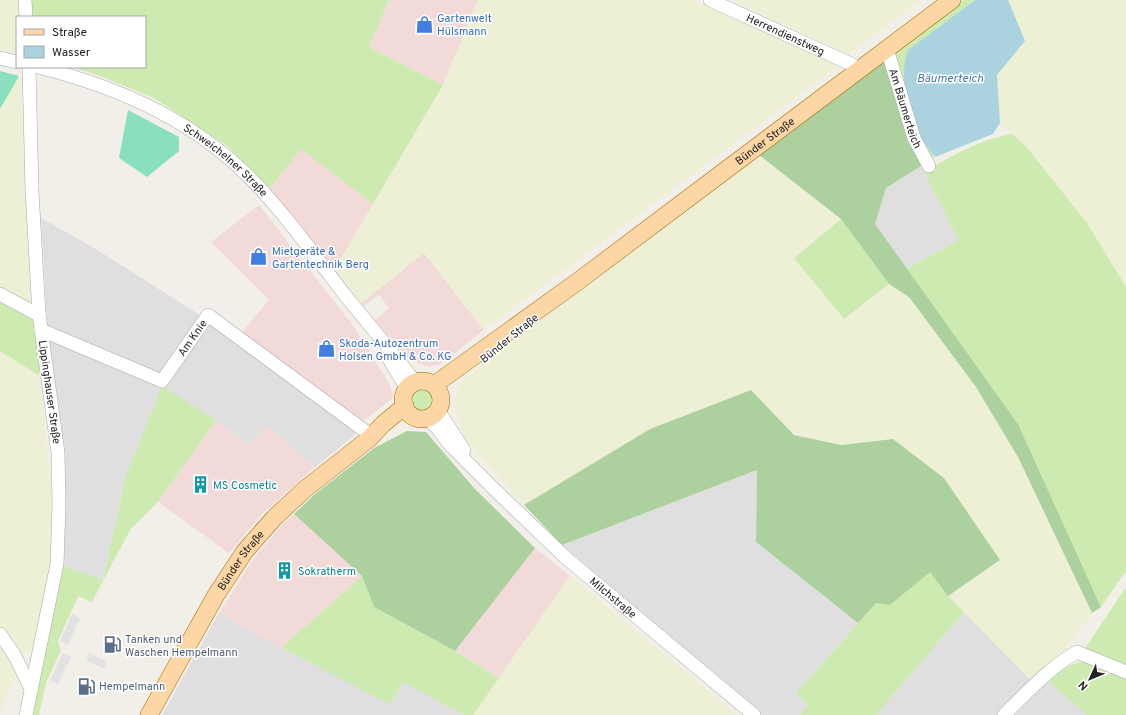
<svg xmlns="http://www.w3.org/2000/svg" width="1126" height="715" font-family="Overpass,sans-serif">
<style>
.residential{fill:#e0dfdf}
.commercial{fill:#f2dad9}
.farmland{fill:#eef0d5}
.grass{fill:#cdebb0}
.forest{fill:#add19e}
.pitch{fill:#88e0be}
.parking{fill:#e2e2e2}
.water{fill:#aad3df}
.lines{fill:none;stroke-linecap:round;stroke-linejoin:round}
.minor-casing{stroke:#a9a9a9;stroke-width:14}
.major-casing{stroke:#a06b00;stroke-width:18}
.minor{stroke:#fff;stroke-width:13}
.major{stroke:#fcd6a4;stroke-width:17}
.labels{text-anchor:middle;stroke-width:3;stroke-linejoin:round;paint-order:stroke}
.shop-label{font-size:11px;fill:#366cbe;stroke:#fff;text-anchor:start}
.street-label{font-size:11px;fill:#222;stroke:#fff}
.culture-label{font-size:11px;fill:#0d838f;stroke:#fff;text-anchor:start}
.service-label{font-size:11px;fill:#4e5e75;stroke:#fff;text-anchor:start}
.water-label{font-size:12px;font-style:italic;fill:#4a7aab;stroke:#fff}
</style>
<rect width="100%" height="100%" fill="#f2efe9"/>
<g class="residential">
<path d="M 921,166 L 959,240 L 906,269 L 875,224 L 886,188 Z"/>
<path d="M 41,218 L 91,246 L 214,324 L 355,432 L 355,435 L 315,467 L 267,426 L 250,445 L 216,420 L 126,476 L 103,580 L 61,565 Z"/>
<path d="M 757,470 L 756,542 L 858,623 L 796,693 L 808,705 L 800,715 L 763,715 L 562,545 Z"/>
<path d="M 964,612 L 1032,681 L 1048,681 L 1087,715 L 876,715 Z"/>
<path d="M 219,613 L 281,648 L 391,704 L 403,682 L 464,715 L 162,715 Z"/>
</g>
<g class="commercial">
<path d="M 389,0 L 478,0 L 443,85 L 369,47 Z"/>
<path d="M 301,148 L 373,204 L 335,269 L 270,188 Z"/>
<path d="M 259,205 L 354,327 L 390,385 L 393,394 L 392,399 L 361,423 L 241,333 L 269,300 L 211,242 Z"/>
<path d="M 424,253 L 484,330 L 441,364 L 429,367 L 413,361 L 400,350 L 375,320 L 389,308 L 379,295 L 364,306 L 361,303 Z"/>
<path d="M 216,420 L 250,445 L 267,426 L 315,467 L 262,514 L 229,553 L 158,502 Z"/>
<path d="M 294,514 L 362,576 L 281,648 L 219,613 L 252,561 L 281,526 Z"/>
<path d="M 535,548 L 570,576 L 499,678 L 455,651 Z"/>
</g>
<g class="farmland">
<path d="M 0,0 L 21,0 L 22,17 L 17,17 L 17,49 L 12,52 L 0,50 Z"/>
<path d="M 478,0 L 695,0 L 838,65 L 484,330 L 424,253 L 361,303 L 335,269 L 443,85 Z"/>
<path d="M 731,0 L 921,0 L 849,54 Z"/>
<path d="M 1008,0 L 1126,0 L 1126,287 L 1087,223 L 1025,145 L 1000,123 L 997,75 L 1025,41 Z"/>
<path d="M 19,76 L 22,92 L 30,303 L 0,286 L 0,109 Z"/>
<path d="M 758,154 L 841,219 L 794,258 L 843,319 L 889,284 L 909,297 L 976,387 L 1018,457 L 1092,613 L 1063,651 L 1032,681 L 948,596 L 1000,560 L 893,439 L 841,445 L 794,434 L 751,390 L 650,429 L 524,505 L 465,438 L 454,403 L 459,382 Z"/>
<path d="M 0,351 L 40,376 L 53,509 L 52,565 L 34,650 L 19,653 L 0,625 Z"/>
<path d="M 570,576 L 737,715 L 473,715 Z"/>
<path d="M 0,647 L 17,672 L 0,712 Z"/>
</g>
<g class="grass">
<path d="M 30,0 L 389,0 L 369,47 L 443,85 L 373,204 L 301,149 L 270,188 L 226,145 L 154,98 L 100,76 L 72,67 L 145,67 L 145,17 L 31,17 Z"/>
<path d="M 963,0 L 975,0 L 908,50 L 919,134 L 935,157 L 929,160 L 916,135 L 894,58 L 896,51 Z"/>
<path d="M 1012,134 L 1025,145 L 1087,223 L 1126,287 L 1126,571 L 1101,607 L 1018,424 L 906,269 L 959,240 L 924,172 C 951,156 981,139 1012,134 Z"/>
<path d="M 841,219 L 889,284 L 844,319 L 794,258 Z"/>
<path d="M 0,300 L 35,320 L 40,376 L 0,351 Z"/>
<path d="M 162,386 L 216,420 L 158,502 L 130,530 L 92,602 L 78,596 L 58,641 L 61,650 L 46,683 L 39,715 L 30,715 L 61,565 L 103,580 L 126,476 Z"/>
<circle cx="422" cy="399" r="11"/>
<path d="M 930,571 L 948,596 L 964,612 L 876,715 L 800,715 L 808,705 L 796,693 L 876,603 L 890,605 Z"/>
<path d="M 362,576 L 374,607 L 455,651 L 499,678 L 473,715 L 464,715 L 403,682 L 391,704 L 281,648 Z"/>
<path d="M 1126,587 L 1126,666 L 1084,650 Z"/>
<path d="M 1088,661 L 1126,678 L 1126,715 L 1087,715 L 1048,681 C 1061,668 1070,663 1088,661 Z"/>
</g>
<g class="forest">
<path d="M 885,59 L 921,166 L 886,188 L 875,224 L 1018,424 L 1101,607 L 1092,613 L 1018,457 L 976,387 L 909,297 L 889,284 L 841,219 L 758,154 Z"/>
<path d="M 751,390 L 794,435 L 841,445 L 893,439 L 944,478 L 1000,560 L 948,596 L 930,572 L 890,605 L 876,603 L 858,623 L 756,542 L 757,470 L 562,545 L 524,505 L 650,429 Z"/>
<path d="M 407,431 L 426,432 L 475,489 L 535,548 L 455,651 L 374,607 L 362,576 L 294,514 L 314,495 L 374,448 Z"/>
</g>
<g class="pitch">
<path d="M 0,71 L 19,76 L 0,109 Z"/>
<path d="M 128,110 L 179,137 L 179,151 L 147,177 L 119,158 Z"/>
</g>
<g class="parking">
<path d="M 72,614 L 80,618 L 68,645 L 60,641 Z"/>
<path d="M 63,653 L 71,657 L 58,684 L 50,680 Z"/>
<path d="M 89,653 L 107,662 L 104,669 L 86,660 Z"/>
</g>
<path class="water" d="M 975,0 L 1008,0 L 1025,41 L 997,75 L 1000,123 L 993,134 L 935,157 C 930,150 923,142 919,134 C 906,111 899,75 908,50 Z"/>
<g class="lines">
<defs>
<g id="minor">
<path d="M 25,0 L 26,17"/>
<path id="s1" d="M 710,0 L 851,64 L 859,70"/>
<path id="s2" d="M 887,49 L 914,138 L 929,166"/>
<path d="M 0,58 L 17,62"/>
<path id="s3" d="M 38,67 C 115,86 193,120 250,178 C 285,213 314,255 345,295 C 368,324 393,352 415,382"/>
<path d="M 0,294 L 33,312 L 39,314"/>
<path id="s4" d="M 41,330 L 162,381 L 208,315 L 365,431 L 370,438"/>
<path d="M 390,361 L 403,382 L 406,390"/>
<path d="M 438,410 L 464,450"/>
<path id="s5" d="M 427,418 L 438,429 L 450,445 L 495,490 L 566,558 L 754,715"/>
<path d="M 0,634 L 15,656 L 31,689"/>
<path d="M 26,715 L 57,564 L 59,505 L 58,453 L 39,314 L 32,191 L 29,67"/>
<path d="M 1004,715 C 1026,693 1050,667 1077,652 L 1126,672"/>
</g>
<g id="major">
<circle cx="422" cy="400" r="19"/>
<path id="s6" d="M 434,385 L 577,282 L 952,0"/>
<path id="s7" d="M 149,715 L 216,595 L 245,551 L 274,518 L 304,490 L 370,438 L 383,424 L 405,406"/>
</g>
</defs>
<use href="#minor" class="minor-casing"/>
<use href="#major" class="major-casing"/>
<use href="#minor" class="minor"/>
<use href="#major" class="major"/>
</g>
<defs>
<symbol id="shop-bare" viewBox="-9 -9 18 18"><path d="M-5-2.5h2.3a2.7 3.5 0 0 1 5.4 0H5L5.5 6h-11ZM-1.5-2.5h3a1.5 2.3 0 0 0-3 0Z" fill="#3f7fe0" stroke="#fff" stroke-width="2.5" paint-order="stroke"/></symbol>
<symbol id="building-bare" viewBox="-9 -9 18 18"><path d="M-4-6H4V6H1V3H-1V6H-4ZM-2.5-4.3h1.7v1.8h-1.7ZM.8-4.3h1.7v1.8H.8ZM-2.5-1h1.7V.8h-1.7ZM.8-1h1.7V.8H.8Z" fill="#0f9aa8" stroke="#fff" stroke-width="2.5" paint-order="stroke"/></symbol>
<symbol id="fuel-bare" viewBox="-9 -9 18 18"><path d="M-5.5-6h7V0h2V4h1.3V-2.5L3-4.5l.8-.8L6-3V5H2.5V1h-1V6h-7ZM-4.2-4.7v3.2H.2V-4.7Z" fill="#5c6f8a" stroke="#fff" stroke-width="2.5" paint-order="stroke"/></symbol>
</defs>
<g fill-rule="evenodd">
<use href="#shop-bare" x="412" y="12" width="25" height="25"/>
<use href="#shop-bare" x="246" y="244" width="25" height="25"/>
<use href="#shop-bare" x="314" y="336" width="25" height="25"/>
<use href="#building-bare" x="188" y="472" width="25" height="25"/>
<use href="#building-bare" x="272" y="558" width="25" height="25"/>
<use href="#fuel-bare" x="100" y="632" width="25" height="25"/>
<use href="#fuel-bare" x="74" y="674" width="25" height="25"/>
</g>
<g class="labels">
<g class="shop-label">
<text x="437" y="22">Gartenwelt<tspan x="437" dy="13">Hülsmann</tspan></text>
<text x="272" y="255">Mietgeräte &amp;<tspan x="272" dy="13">Gartentechnik Berg</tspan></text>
<text x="339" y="347">Skoda-Autozentrum<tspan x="339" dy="13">Holsen GmbH &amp; Co. KG</tspan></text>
</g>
<g class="street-label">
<text dy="4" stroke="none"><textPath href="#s1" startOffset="83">Herrendienstweg</textPath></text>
<text dy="4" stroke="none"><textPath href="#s2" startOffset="62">Am Bäumerteich</textPath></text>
<text dy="4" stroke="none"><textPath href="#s6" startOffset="411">Bünder Straße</textPath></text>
<text dy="4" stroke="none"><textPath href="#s3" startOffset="212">Schweichelner Straße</textPath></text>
<text dy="4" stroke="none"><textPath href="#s4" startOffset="184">Am Knie</textPath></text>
<text transform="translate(509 338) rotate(-39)" y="4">Bünder Straße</text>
<text transform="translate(50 392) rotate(82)" y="4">Lippinghauser Straße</text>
<text dy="4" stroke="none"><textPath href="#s7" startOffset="180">Bünder Straße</textPath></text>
<text dy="4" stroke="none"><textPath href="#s5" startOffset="259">Milchstraße</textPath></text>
</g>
<g class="culture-label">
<text x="213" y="489">MS Cosmetic</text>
<text x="298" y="575">Sokratherm</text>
</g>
<g class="service-label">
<text x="125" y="643">Tanken und<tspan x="125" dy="13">Waschen Hempelmann</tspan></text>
<text x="99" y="690">Hempelmann</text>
</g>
<g class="water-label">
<text x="950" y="82">Bäumerteich</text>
</g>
</g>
<rect x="16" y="16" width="130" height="52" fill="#ffffff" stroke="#a7a7a7"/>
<rect x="24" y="29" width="20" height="6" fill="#fcd6a4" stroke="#a7a7a7"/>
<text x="52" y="36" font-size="12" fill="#222222">Straße</text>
<rect x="24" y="46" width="20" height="12" fill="#aad3df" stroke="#a7a7a7"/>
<text x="52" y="56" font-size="12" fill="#222222">Wasser</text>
<g transform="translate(1090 679) rotate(226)" stroke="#ffffff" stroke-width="3" paint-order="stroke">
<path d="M0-3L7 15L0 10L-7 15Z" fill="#222222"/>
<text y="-6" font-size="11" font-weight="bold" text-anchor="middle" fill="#222222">N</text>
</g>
</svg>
